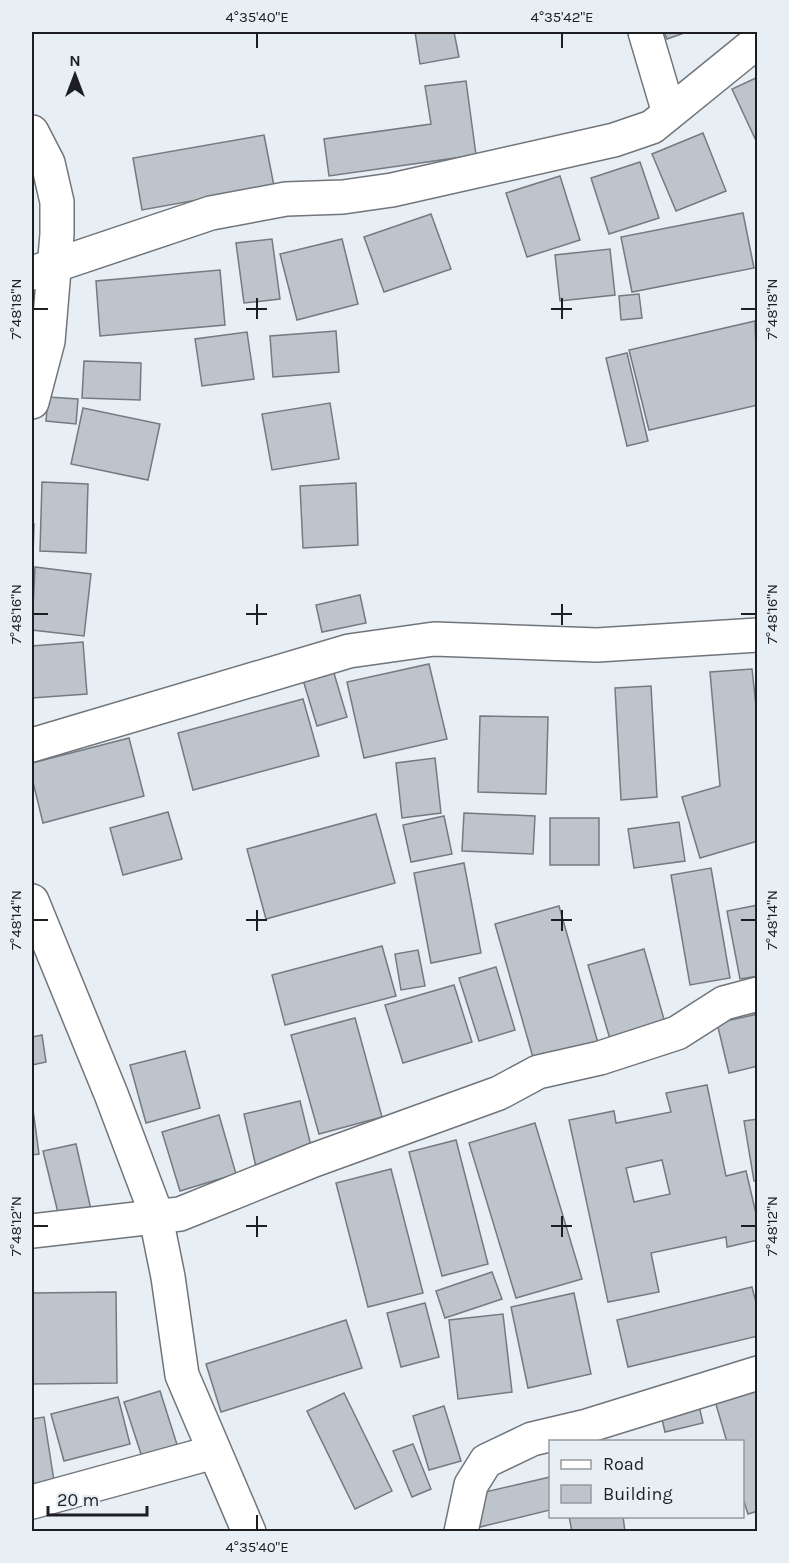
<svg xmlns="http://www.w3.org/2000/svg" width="789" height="1563" font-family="Karla,sans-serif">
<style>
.building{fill:#bec4cb;stroke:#747a80;stroke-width:1.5;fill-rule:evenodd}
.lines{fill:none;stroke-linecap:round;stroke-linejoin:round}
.street-casing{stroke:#70757b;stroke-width:36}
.street{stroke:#fff;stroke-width:33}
.ticks{fill:none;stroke:#1c1e21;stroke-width:2}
.neatline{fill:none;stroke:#1c1e21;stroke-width:2}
.ticks-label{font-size:15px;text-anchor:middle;fill:#1c1e21}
</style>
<rect width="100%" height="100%" fill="#e7eef4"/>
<g class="building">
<path d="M 415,32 L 454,32 L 459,57 L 420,64 Z"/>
<path d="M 664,32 L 687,32 L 667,39 Z"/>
<path d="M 758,77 L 758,145 L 732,89 Z"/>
<path d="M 466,81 L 476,155 L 329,176 L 324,139 L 431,124 L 425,86 Z"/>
<path d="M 703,133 L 726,191 L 676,211 L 652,154 Z"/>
<path d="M 264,135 L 274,186 L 142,210 L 133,158 Z"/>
<path d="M 640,162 L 659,218 L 609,234 L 591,178 Z"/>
<path d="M 560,176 L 580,240 L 527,257 L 506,193 Z"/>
<path d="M 743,213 L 754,268 L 632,292 L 621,237 Z"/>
<path d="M 431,214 L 451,269 L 384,292 L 364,237 Z"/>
<path d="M 272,239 L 280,299 L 244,303 L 236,243 Z"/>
<path d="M 342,239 L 358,304 L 297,320 L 280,254 Z"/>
<path d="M 610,249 L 615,295 L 560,301 L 555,255 Z"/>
<path d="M 220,270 L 225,325 L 100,336 L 96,281 Z"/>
<path d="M 639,294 L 642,318 L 621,320 L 619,296 Z"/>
<path d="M 755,321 L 758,405 L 649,430 L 629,350 Z"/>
<path d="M 336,331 L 339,372 L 273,377 L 270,336 Z"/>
<path d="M 247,332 L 254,379 L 202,386 L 195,339 Z"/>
<path d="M 627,353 L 648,441 L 627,446 L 606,358 Z"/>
<path d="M 84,361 L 141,363 L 140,400 L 82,398 Z"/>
<path d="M 48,397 L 78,399 L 76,424 L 46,421 Z"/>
<path d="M 330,403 L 339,459 L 272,470 L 262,414 Z"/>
<path d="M 83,408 L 160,424 L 148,480 L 71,464 Z"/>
<path d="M 42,482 L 88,484 L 86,553 L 40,551 Z"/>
<path d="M 356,483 L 358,545 L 303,548 L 300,486 Z"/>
<path d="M 32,524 L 34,524 L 33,557 L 32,557 Z"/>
<path d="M 35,567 L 91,574 L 84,636 L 32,630 Z"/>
<path d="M 360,595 L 366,623 L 322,632 L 316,605 Z"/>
<path d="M 83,642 L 87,694 L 32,698 L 32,646 Z"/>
<path d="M 429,664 L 447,739 L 364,758 L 347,682 Z"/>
<path d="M 752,669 L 758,724 L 758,841 L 700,858 L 682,797 L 720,786 L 710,672 Z"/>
<path d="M 333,670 L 347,717 L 317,726 L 303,680 Z"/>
<path d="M 651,686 L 657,797 L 621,800 L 615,688 Z"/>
<path d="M 303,699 L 319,756 L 193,790 L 178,733 Z"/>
<path d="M 480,716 L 548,717 L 546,794 L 478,792 Z"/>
<path d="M 129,738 L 144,796 L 43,823 L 32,778 L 32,763 Z"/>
<path d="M 435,758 L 441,813 L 402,818 L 396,763 Z"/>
<path d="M 168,812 L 182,859 L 123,875 L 110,828 Z"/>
<path d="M 464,813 L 535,816 L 533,854 L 462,851 Z"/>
<path d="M 376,814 L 395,883 L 266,919 L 247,849 Z"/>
<path d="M 444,816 L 452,854 L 411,862 L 403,825 Z"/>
<rect x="550" y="818" width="49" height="47"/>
<path d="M 679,822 L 685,861 L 634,868 L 628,829 Z"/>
<path d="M 464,863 L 481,953 L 431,963 L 414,873 Z"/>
<path d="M 711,868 L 730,978 L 690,985 L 671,875 Z"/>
<path d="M 758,905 L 758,976 L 740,979 L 727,911 Z"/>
<path d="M 559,906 L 598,1043 L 534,1061 L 495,924 Z"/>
<path d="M 382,946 L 396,996 L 285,1025 L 272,975 Z"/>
<path d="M 644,949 L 665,1023 L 610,1039 L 588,965 Z"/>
<path d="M 418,950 L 425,986 L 401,990 L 395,954 Z"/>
<path d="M 496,967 L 515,1030 L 479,1041 L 459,978 Z"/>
<path d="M 454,985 L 472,1042 L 403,1063 L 385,1005 Z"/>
<path d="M 758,1014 L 758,1066 L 729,1073 L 717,1023 Z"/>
<path d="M 355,1018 L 382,1117 L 319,1134 L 291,1035 Z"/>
<path d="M 42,1035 L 46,1062 L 32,1065 L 32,1037 Z"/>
<path d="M 185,1051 L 200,1108 L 146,1123 L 130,1065 Z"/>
<path d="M 707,1085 L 726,1176 L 746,1171 L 758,1222 L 758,1240 L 727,1247 L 726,1237 L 651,1253 L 659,1292 L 608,1302 L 569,1120 L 614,1111 L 616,1123 L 671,1112 L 666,1093 ZM 662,1160 L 670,1194 L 634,1202 L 626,1168 Z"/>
<path d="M 300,1101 L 313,1154 L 256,1167 L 244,1114 Z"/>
<path d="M 32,1102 L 39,1154 L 32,1155 Z"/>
<path d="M 219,1115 L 236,1174 L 180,1191 L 162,1132 Z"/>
<path d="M 758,1119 L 758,1181 L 754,1181 L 744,1121 Z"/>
<path d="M 535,1123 L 582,1279 L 516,1298 L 469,1143 Z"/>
<path d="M 456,1140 L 488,1264 L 442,1276 L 409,1152 Z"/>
<path d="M 76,1144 L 92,1214 L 60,1221 L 43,1151 Z"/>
<path d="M 391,1169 L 423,1293 L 368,1307 L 336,1183 Z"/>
<path d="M 492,1272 L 502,1299 L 445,1318 L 436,1291 Z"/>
<path d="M 752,1287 L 758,1310 L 758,1336 L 628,1367 L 617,1320 Z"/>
<path d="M 116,1292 L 117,1383 L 32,1384 L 32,1293 Z"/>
<path d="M 574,1293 L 591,1374 L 528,1388 L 511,1307 Z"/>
<path d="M 425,1303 L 439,1357 L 401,1367 L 387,1313 Z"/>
<path d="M 503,1314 L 512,1392 L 458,1399 L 449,1320 Z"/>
<path d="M 346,1320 L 362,1368 L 221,1412 L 206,1364 Z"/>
<path d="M 758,1389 L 758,1511 L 748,1514 L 742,1495 L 742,1442 L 727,1442 L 715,1401 Z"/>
<path d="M 160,1391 L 180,1454 L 145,1466 L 124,1402 Z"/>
<path d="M 344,1393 L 392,1491 L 355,1509 L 307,1411 Z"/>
<path d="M 118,1397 L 130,1444 L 64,1461 L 51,1414 Z"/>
<path d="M 697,1397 L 703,1423 L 665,1432 L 659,1406 Z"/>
<path d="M 444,1406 L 461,1461 L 429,1470 L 413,1416 Z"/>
<path d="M 44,1417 L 55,1487 L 32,1490 L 32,1419 Z"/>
<path d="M 413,1444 L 431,1489 L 412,1497 L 393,1451 Z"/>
<path d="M 550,1477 L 550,1510 L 480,1527 L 472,1495 Z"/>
<path d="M 569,1516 L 623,1516 L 625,1532 L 572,1532 Z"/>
</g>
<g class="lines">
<defs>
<g id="street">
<path d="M 645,32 L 669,113"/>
<path d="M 32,132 L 48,163 L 57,202 L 57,234 L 48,341 L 32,402"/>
<path d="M 32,273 L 211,213 L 286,199 L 343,197 L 392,190 L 614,140 L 652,127 L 758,41"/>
<path d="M 32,745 L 349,651 L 434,639 L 597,645 L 758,635"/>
<path d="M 32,901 L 111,1094 L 154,1208 L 168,1277 L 182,1375 L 249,1532"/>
<path d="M 32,1231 L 180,1214 L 314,1160 L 499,1093 L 538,1072 L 600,1058 L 677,1033 L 724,1003 L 758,994"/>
<path d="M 32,1502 L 214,1452"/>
<path d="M 461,1532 L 471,1485 L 486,1461 L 532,1439 L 587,1426 L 758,1373"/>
</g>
</defs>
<use href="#street" class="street-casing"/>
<use href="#street" class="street"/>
</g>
<path class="ticks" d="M 257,33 L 257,48M 562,33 L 562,48M 257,298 L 257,319M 562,298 L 562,319M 33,309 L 48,309M 246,309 L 267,309M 551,309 L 572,309M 741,309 L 756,309M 257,604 L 257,625M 562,604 L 562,625M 33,614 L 48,614M 246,614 L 267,614M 551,614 L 572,614M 741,614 L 756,614M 257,910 L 257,931M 562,910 L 562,931M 33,920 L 48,920M 246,920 L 267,920M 551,920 L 572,920M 741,920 L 756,920M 257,1216 L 257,1237M 562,1216 L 562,1237M 33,1226 L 48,1226M 246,1226 L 267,1226M 551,1226 L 572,1226M 741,1226 L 756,1226M 257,1515 L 257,1530"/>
<rect width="789" height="1563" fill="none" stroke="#e7eef4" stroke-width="66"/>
<rect x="549" y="1440" width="195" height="78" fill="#e7eef4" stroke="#969ba0" stroke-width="1.5"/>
<rect x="561" y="1460" width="30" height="9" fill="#ffffff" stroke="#969ba0" stroke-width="1.5"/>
<text x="603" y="1470" font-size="18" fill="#1c1e21">Road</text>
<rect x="561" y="1485" width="30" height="18" fill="#bec4cb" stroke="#969ba0" stroke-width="1.5"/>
<text x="603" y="1500" font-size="18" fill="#1c1e21">Building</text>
<g transform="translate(75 75)" stroke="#e7eef4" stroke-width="4.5" paint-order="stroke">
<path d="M0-4.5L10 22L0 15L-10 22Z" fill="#1c1e21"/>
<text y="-9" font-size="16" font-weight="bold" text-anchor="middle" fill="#1c1e21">N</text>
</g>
<path d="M48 1506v9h99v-9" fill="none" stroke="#1c1e21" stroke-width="3"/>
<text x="57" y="1506" font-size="18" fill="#1c1e21" stroke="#e7eef4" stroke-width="4.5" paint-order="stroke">20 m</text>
<rect x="33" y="33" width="723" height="1497" class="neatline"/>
<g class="ticks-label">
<text x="257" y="22">4°35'40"E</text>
<text x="562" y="22">4°35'42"E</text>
<text transform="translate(16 309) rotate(-90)" y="5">7°48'18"N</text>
<text transform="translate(772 309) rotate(-90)" y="5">7°48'18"N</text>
<text transform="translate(16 614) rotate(-90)" y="5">7°48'16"N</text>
<text transform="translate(772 614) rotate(-90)" y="5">7°48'16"N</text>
<text transform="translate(16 920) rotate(-90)" y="5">7°48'14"N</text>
<text transform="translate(772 920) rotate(-90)" y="5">7°48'14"N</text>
<text transform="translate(16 1226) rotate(-90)" y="5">7°48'12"N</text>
<text transform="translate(772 1226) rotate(-90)" y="5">7°48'12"N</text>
<text x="257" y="1552">4°35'40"E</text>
</g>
</svg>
